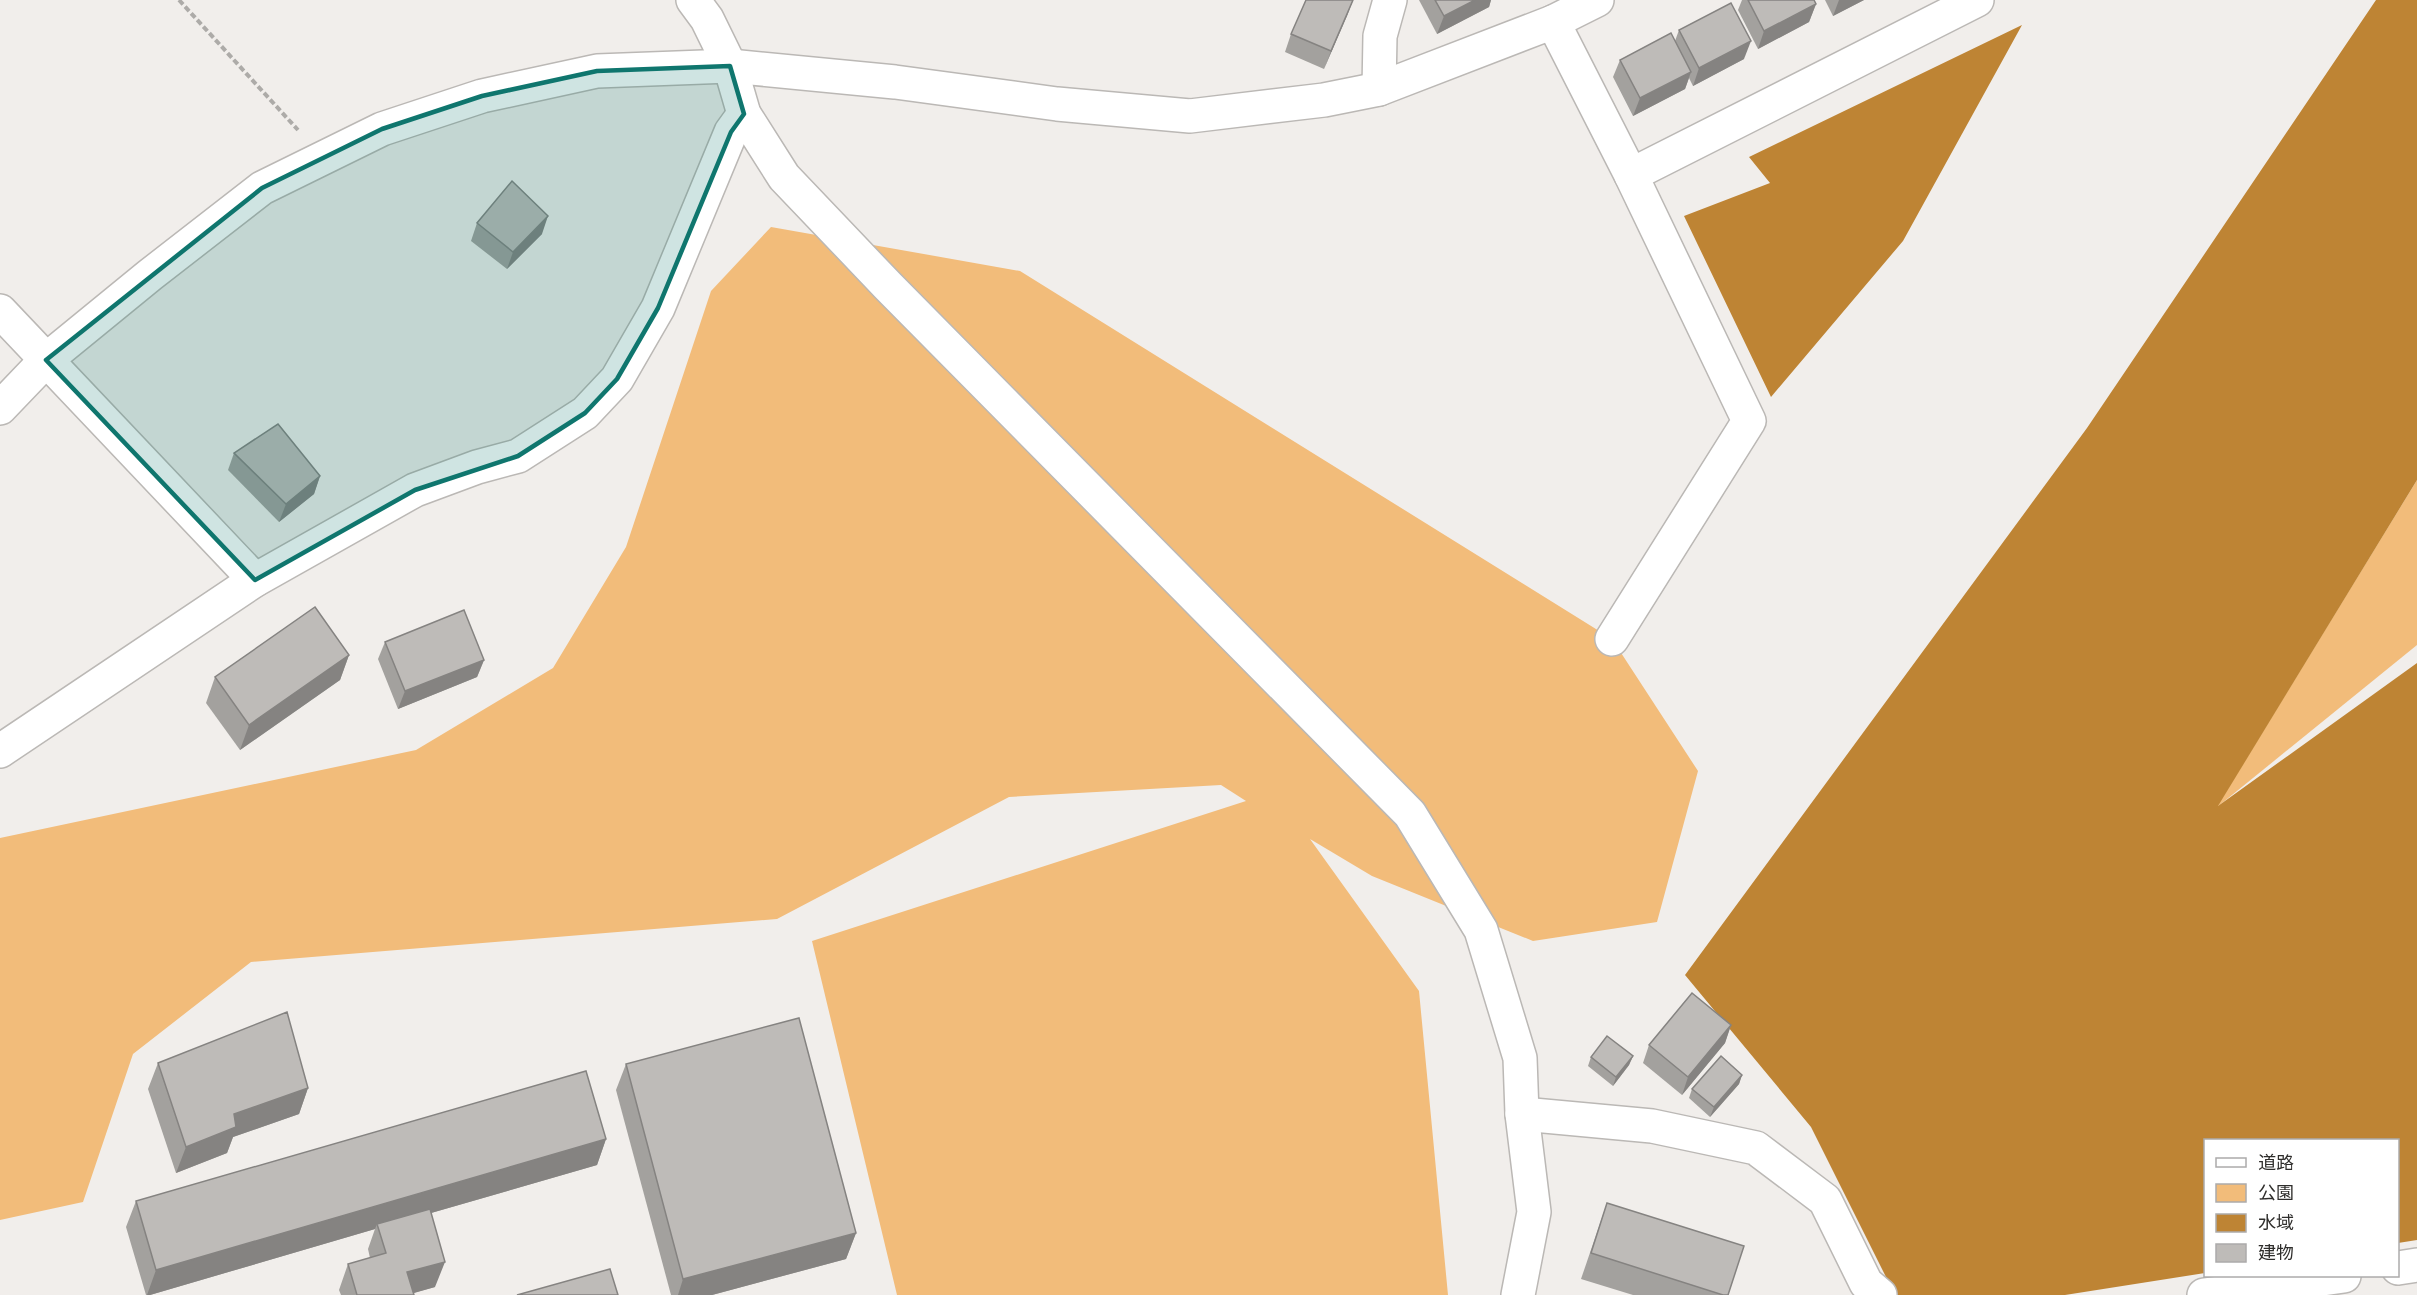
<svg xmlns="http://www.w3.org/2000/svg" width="2417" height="1295" font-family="Spectral,'Noto Sans JP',serif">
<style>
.green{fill:#f2bc7a}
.water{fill:#be8434}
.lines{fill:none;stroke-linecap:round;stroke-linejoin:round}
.minor-casing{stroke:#bbb8b5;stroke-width:36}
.tertiary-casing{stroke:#bbb8b5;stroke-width:36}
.path{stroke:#adaba8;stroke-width:4;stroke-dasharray:6 3;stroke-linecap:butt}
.minor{stroke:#fff;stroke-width:33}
.tertiary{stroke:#fff;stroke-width:33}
.wall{fill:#a3a19e}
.shaded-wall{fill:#858381}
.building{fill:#bebbb8;stroke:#858381;stroke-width:1.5}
.marked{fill:#0f766e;fill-opacity:0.2;stroke:#0f766e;stroke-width:4.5;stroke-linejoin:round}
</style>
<rect width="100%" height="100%" fill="#f1eeeb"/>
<g class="green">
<path d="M 771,227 L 1020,271 L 1612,639 L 1698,771 L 1657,922 L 1533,941 L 1372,876 L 1310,839 L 1419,991 L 1448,1295 L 897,1295 L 812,941 L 1246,801 L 1221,785 L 1009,797 L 777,919 L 251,962 L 133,1054 L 83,1202 L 0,1220 L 0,838 L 416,750 L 553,668 L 626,547 L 711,291 Z"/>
<path d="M 2417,480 L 2417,645 L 2216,808 Z"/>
</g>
<g class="water">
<path d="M 2376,0 L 2417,0 L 2417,480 L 2218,806 L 2417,663 L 2417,1240 L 2398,1243 L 2398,1140 L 2206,1140 L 2205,1273 L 2065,1295 L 1895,1295 L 1811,1127 L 1685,975 L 2087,428 Z"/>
<path d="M 2022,25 L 1903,241 L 1771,397 L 1684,216 L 1770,183 L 1749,157 Z"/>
</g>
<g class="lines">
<defs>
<g id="minor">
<path d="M 693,0 L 707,19 L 730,66 L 744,114 L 784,177 L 888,286 L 1410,814 L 1481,930 L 1520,1058 L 1522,1114 L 1534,1212 L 1518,1295"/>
<path d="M 1553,22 L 1631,175 L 1749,421 L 1612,639"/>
<path d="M 1379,89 L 1380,36 L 1390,0"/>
<path d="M 1631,175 L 1977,0"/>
<path d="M 0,311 L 255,580"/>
<path d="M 0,751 L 255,580 L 415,490 L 477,467 L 518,456 L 585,413 L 617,379 L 658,308 L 731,132 L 744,114"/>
<path d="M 1522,1114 L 1652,1126 L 1756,1148 L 1825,1200 L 1866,1283 L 1880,1295"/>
<path d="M 2398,1268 L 2417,1265"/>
<path d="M 2204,1295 L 2344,1276"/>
</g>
<path id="tertiary" d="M 0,408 L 46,360 L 150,275 L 262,188 L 382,129 L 482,96 L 597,71 L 730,66 L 895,82 L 1057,104 L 1190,116 L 1324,100 L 1379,89 L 1553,22 L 1597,0"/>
</defs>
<use href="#minor" class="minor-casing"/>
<use href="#tertiary" class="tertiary-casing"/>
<path class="path" d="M 179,0 L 298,130"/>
<use href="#minor" class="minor"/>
<use href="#tertiary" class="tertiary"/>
</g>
<g class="wall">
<path d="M 1353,0 L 1324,69 L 1285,52 L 1291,34 Z"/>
<path d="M 1419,0 L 1491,0 L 1489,7 L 1437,34 Z"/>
<path d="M 1742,0 L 1814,0 L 1816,4 L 1809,22 L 1758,49 L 1738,10 Z"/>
<path d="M 1825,0 L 1864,0 L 1833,16 Z"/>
<path d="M 1679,30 L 1744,59 L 1693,86 L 1689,78 L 1685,89 L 1633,116 L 1613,77 L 1620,60 L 1675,41 Z"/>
<path d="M 477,223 L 542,234 L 507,269 L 471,241 Z"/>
<path d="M 234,453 L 320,476 L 314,494 L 279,522 L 228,470 Z"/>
<path d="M 385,642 L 484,660 L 477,677 L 398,709 L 378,659 Z"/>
<path d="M 349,655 L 340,680 L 240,750 L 206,703 L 215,677 Z"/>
<path d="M 1731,1025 L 1725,1043 L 1682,1095 L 1643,1063 L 1649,1045 Z"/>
<path d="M 1633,1056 L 1629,1065 L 1613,1086 L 1588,1066 L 1591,1057 Z"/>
<path d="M 158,1063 L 308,1088 L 299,1114 L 233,1137 L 227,1153 L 176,1173 L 148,1089 Z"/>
<path d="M 626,1064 L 856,1233 L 846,1259 L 712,1295 L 671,1295 L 616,1090 Z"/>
<path d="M 1742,1075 L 1739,1084 L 1710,1117 L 1689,1098 L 1692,1089 Z"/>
<path d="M 606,1139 L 597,1165 L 431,1213 L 435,1287 L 413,1293 L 413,1295 L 341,1295 L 339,1290 L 348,1264 L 370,1258 L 368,1249 L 375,1229 L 150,1295 L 146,1295 L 126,1227 L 136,1201 Z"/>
<path d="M 1607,1203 L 1728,1295 L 1633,1295 L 1581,1279 Z"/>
</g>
<g class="shaded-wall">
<path d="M 1353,0 L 1347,16 L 1324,69 L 1331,51 Z"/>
<path d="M 1475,0 L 1491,0 L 1489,7 L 1437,34 L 1444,16 Z"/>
<path d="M 1839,0 L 1864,0 L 1833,16 Z"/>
<path d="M 1816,4 L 1809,22 L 1758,49 L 1764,31 Z"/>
<path d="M 1751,41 L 1744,59 L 1693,86 L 1699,68 Z"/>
<path d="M 1691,72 L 1685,89 L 1633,116 L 1640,98 Z"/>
<path d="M 548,216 L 542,234 L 507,269 L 513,252 Z"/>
<path d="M 320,476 L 314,494 L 279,522 L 286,504 Z"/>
<path d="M 349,655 L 340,680 L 240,750 L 249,725 Z"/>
<path d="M 484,660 L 477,677 L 398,709 L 405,691 Z"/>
<path d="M 1731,1025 L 1725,1043 L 1682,1095 L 1688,1077 Z"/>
<path d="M 1633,1056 L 1629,1065 L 1613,1086 L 1616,1077 Z"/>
<path d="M 1742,1075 L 1739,1084 L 1710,1117 L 1714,1107 Z"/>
<path d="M 308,1088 L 299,1114 L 233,1137 L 227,1153 L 176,1173 L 186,1147 L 234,1114 Z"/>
<path d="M 606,1139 L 597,1165 L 379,1228 L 377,1224 L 375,1229 L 150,1295 L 147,1295 L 156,1270 Z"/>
<path d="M 856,1233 L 846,1259 L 712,1295 L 678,1295 L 683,1279 Z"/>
<path d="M 445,1262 L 435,1287 L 407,1295 L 407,1272 Z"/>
</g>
<g class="building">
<path d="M 1306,0 L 1353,0 L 1331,51 L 1291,34 Z"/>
<path d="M 1435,0 L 1475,0 L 1444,16 Z"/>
<path d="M 1748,0 L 1814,0 L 1816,4 L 1764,31 Z"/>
<path d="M 1731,3 L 1751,41 L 1699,68 L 1679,30 Z"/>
<path d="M 1671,33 L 1691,72 L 1640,98 L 1620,60 Z"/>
<path d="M 512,181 L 548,216 L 513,252 L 477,223 Z"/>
<path d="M 278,424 L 320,476 L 286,504 L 234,453 Z"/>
<path d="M 315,607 L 349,655 L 249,725 L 215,677 Z"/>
<path d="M 464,610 L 484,660 L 405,691 L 385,642 Z"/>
<path d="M 1692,993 L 1731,1025 L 1688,1077 L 1649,1045 Z"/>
<path d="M 287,1012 L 308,1088 L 234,1114 L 236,1127 L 186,1147 L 158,1063 Z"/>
<path d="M 799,1018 L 856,1233 L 683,1279 L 626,1064 Z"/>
<path d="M 1607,1036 L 1633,1056 L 1616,1077 L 1591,1057 Z"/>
<path d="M 1721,1056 L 1742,1075 L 1714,1107 L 1692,1089 Z"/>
<path d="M 586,1071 L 606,1139 L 156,1270 L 136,1201 Z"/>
<path d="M 1607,1203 L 1744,1246 L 1728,1295 L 1723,1295 L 1591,1253 Z"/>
<path d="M 430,1209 L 445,1262 L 407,1272 L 414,1295 L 357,1295 L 348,1264 L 386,1253 L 377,1224 Z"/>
<path d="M 610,1269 L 618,1295 L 517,1295 Z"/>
</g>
<path class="marked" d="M 730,66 L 744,114 L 731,132 L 658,308 L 617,379 L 585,413 L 518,456 L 415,490 L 255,580 L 46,360 L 262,188 L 382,129 L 482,96 L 597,71 Z"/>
<rect x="2204" y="1139" width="195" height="138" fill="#ffffff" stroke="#acabab" stroke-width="1.5"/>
<rect x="2216" y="1158" width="30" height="9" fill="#ffffff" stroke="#acabab" stroke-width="1.5"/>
<text x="2258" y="1169" font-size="18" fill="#2f2e2c">道路</text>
<rect x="2216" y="1184" width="30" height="18" fill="#f2bc7a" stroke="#acabab" stroke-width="1.5"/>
<text x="2258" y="1199" font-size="18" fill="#2f2e2c">公園</text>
<rect x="2216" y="1214" width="30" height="18" fill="#be8434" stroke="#acabab" stroke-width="1.5"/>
<text x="2258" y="1229" font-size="18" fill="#2f2e2c">水域</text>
<rect x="2216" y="1244" width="30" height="18" fill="#bebbb8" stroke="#acabab" stroke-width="1.5"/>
<text x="2258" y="1259" font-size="18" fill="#2f2e2c">建物</text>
</svg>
